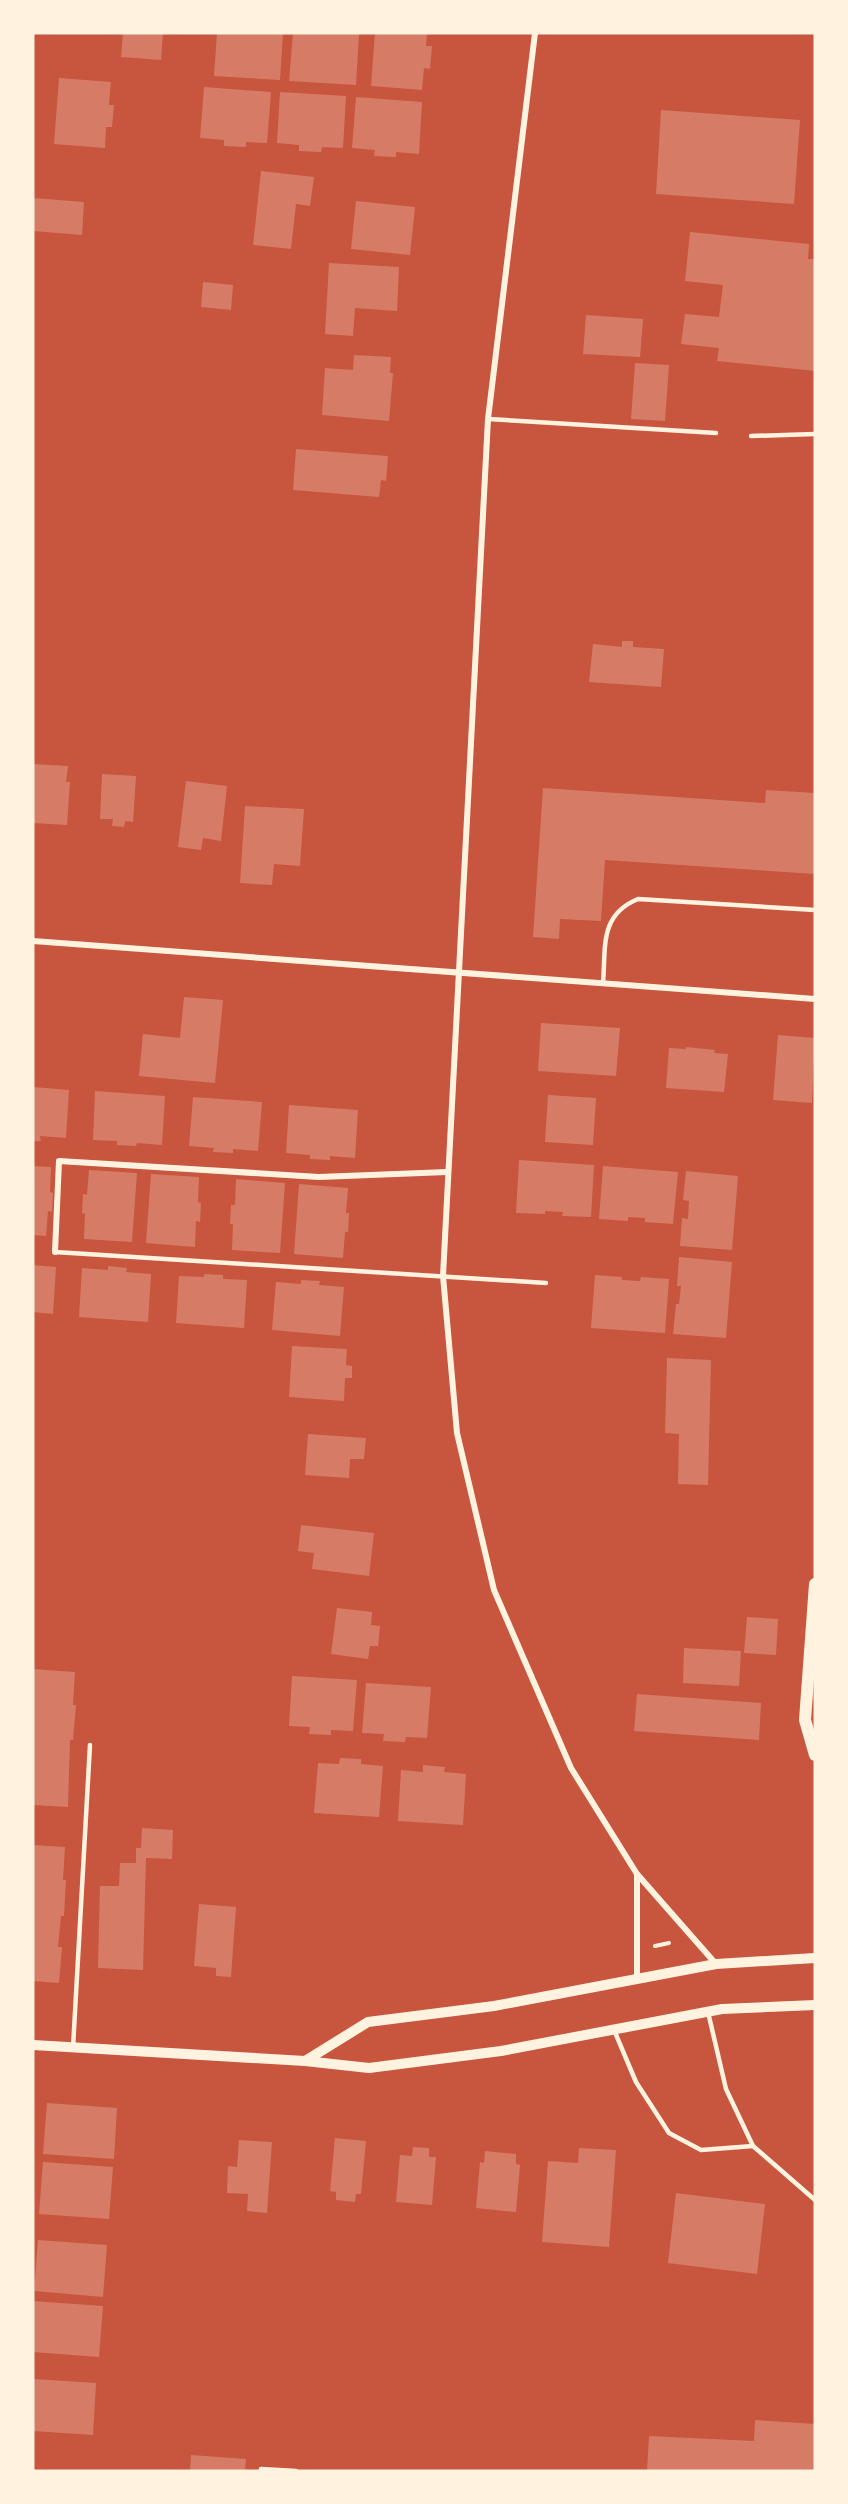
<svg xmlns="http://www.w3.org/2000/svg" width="848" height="2504" font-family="'Varela Round',sans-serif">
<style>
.building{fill:#d67c66}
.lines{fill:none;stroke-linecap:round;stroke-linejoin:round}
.path{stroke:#fff3e0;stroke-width:4}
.service{stroke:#fff3e0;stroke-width:4.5}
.minor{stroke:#fff3e0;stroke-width:6}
.tertiary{stroke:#fff3e0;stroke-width:10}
.secondary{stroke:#fff3e0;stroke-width:12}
</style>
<rect width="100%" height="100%" fill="#c8553d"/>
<g class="building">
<path d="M 123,33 L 163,33 L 161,60 L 121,57 Z"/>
<path d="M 217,33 L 283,33 L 280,80 L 214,76 Z"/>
<path d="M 293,33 L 359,34 L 356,85 L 289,81 Z"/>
<path d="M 375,33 L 427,33 L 426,46 L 432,46 L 430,69 L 424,68 L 422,90 L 371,86 Z"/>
<path d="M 59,78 L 111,82 L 109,105 L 114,105 L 112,127 L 106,127 L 105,148 L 54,144 Z"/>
<path d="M 204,87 L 271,92 L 267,143 L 246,142 L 246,147 L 224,146 L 224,140 L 200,138 Z"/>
<path d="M 280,92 L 346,96 L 343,148 L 322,147 L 321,152 L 299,151 L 299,145 L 277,143 Z"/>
<path d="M 356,97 L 422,102 L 419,154 L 396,152 L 396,157 L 374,156 L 375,150 L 352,148 Z"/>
<path d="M 661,110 L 800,120 L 794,204 L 656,194 Z"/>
<path d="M 261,171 L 314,177 L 310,206 L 296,204 L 291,249 L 253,245 Z"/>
<path d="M 33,198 L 84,202 L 82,235 L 33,231 Z"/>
<path d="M 356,201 L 415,207 L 410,255 L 351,249 Z"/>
<path d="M 690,232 L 809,244 L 808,259 L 815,259 L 815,371 L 717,361 L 719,348 L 681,344 L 685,314 L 719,317 L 723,285 L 685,281 Z"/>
<path d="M 329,263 L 399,267 L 397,311 L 355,308 L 353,336 L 325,334 Z"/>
<path d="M 203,282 L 233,285 L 231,310 L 201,307 Z"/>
<path d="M 586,315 L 643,319 L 640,357 L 583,354 Z"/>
<path d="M 354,355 L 391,357 L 390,373 L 393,373 L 389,421 L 322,415 L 325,368 L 353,370 Z"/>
<path d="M 635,363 L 669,365 L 665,421 L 631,419 Z"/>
<path d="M 296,449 L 388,456 L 386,481 L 381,480 L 379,497 L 293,490 Z"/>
<path d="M 622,641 L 633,641 L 633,647 L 664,649 L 661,687 L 589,682 L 593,644 L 622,647 Z"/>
<path d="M 33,764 L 68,766 L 66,782 L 70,782 L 67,825 L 33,823 Z"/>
<path d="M 102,774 L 136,776 L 133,822 L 125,821 L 124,827 L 112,826 L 113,819 L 100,819 Z"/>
<path d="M 186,781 L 227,786 L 221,841 L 203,838 L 201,850 L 178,847 Z"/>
<path d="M 543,788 L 765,803 L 766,790 L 815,793 L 815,874 L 605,860 L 601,921 L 560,919 L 559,939 L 533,937 Z"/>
<path d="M 245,806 L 304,809 L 300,866 L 274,864 L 272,885 L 240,883 Z"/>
<path d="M 184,997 L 223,1000 L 215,1083 L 139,1076 L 143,1034 L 180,1038 Z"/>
<path d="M 541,1023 L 620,1028 L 616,1076 L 538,1071 Z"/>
<path d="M 778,1035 L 815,1038 L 812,1103 L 773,1100 Z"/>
<path d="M 686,1047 L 715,1050 L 714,1053 L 728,1054 L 724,1092 L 666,1088 L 669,1048 L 686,1049 Z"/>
<path d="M 33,1087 L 69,1090 L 66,1138 L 40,1136 L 41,1141 L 33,1141 Z"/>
<path d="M 95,1091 L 165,1096 L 162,1145 L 137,1143 L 136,1146 L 117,1145 L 117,1141 L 93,1140 Z"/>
<path d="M 548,1095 L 596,1098 L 593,1145 L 545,1142 Z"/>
<path d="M 193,1097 L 262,1102 L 258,1151 L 233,1149 L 233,1153 L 213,1152 L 214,1148 L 189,1146 Z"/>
<path d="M 289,1105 L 358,1110 L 355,1158 L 330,1156 L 330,1160 L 310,1159 L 310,1155 L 286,1153 Z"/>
<path d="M 519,1160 L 594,1165 L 591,1217 L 562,1216 L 563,1212 L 545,1211 L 545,1214 L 516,1213 Z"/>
<path d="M 33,1166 L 51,1167 L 50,1192 L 53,1193 L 52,1212 L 48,1211 L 46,1236 L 33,1235 Z"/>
<path d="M 603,1166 L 678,1172 L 673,1224 L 645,1222 L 645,1218 L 628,1217 L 628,1221 L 599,1219 Z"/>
<path d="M 89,1170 L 137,1173 L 132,1242 L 84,1239 L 85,1214 L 82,1213 L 83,1194 L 87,1195 Z"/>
<path d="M 686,1171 L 738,1176 L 732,1250 L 680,1246 L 682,1218 L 688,1219 L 689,1201 L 683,1200 Z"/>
<path d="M 151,1174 L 199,1177 L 198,1202 L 201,1203 L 200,1222 L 196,1221 L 195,1247 L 146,1243 Z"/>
<path d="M 236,1179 L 285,1183 L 280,1253 L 232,1250 L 233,1224 L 230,1224 L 231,1205 L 235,1205 Z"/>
<path d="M 299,1184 L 348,1188 L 346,1213 L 349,1213 L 348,1232 L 345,1232 L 343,1258 L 294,1254 Z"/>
<path d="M 679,1257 L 732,1262 L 726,1338 L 673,1334 L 676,1304 L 679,1304 L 681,1286 L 677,1286 Z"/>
<path d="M 33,1265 L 56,1267 L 53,1314 L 33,1312 Z"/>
<path d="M 108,1266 L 127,1268 L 126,1272 L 151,1274 L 148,1322 L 79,1317 L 82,1268 L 108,1270 Z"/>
<path d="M 204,1274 L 223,1275 L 223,1279 L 247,1280 L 244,1328 L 176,1323 L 179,1276 L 204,1277 Z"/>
<path d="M 595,1275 L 622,1277 L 622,1280 L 640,1281 L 641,1277 L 669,1279 L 665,1333 L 591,1328 Z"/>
<path d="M 301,1280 L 320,1281 L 319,1285 L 344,1287 L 340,1336 L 272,1330 L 276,1282 L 301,1284 Z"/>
<path d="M 292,1346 L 347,1349 L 346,1365 L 352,1366 L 352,1378 L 345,1378 L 344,1401 L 289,1397 Z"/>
<path d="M 667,1358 L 711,1360 L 708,1485 L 678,1484 L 679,1434 L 665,1433 Z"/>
<path d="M 308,1434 L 366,1438 L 364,1459 L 350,1459 L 349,1478 L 305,1475 Z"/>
<path d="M 301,1525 L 374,1533 L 369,1576 L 312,1569 L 314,1553 L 298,1551 Z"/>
<path d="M 337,1608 L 372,1612 L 371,1625 L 380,1626 L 378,1646 L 370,1646 L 368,1659 L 331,1654 Z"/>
<path d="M 747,1617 L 778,1619 L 776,1655 L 744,1653 Z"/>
<path d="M 684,1648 L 741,1651 L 739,1686 L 683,1683 Z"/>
<path d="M 33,1669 L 75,1672 L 73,1705 L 76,1705 L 73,1740 L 70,1740 L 68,1807 L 33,1805 Z"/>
<path d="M 292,1676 L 357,1680 L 353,1731 L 331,1730 L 331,1735 L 309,1734 L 310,1727 L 289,1726 Z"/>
<path d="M 366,1683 L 431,1687 L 427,1738 L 406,1737 L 405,1742 L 383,1741 L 384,1734 L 362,1733 Z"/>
<path d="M 637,1694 L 761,1703 L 759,1740 L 634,1731 Z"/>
<path d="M 340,1758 L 361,1759 L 361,1764 L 383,1766 L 379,1817 L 314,1813 L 318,1763 L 339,1764 Z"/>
<path d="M 423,1765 L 445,1767 L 444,1772 L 466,1774 L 463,1825 L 398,1821 L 401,1770 L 423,1772 Z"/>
<path d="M 142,1828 L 173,1830 L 172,1859 L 146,1858 L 143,1970 L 98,1968 L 100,1886 L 119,1886 L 120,1863 L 136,1863 L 136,1848 L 141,1848 Z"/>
<path d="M 33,1845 L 65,1847 L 63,1880 L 66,1880 L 64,1916 L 61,1916 L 58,1947 L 62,1947 L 59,1983 L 33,1981 Z"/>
<path d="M 199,1904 L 236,1907 L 231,1977 L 216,1976 L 216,1968 L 194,1966 Z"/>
<path d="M 47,2103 L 117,2108 L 114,2159 L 43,2154 Z"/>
<path d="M 335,2138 L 366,2141 L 361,2194 L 356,2194 L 355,2202 L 336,2200 L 336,2192 L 330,2191 Z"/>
<path d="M 239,2140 L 272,2142 L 267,2213 L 247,2211 L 248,2194 L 227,2193 L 228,2166 L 237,2167 Z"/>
<path d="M 413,2147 L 429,2148 L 429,2157 L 436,2157 L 432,2205 L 396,2202 L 400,2155 L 412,2156 Z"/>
<path d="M 579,2148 L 616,2150 L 609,2247 L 542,2242 L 548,2161 L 578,2163 Z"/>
<path d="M 485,2151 L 516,2154 L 516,2164 L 520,2165 L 516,2212 L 476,2208 L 480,2162 L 484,2163 Z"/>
<path d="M 43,2162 L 113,2167 L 109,2219 L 39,2214 Z"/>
<path d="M 676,2193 L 765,2204 L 757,2274 L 668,2263 Z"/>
<path d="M 38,2240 L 107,2245 L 103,2297 L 34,2291 Z"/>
<path d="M 33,2301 L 103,2306 L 99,2357 L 33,2352 Z"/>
<path d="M 33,2379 L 96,2383 L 93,2435 L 33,2431 Z"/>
<path d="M 755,2420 L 815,2424 L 815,2471 L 647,2471 L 649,2436 L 754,2441 Z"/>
<path d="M 191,2455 L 246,2459 L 245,2471 L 190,2471 Z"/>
</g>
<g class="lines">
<path class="path" d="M 655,1946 L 669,1943"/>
<g class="service">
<path d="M 488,419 L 716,433"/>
<path d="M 751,436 L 815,434"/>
<path d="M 603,983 C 606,947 599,915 638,899 L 815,910"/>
<path d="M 55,1252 L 546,1283"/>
<path d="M 708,2012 L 726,2089 L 753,2146 L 815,2200"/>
<path d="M 614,2030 L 636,2082 L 669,2133 L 701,2150 L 753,2146"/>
<path d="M 73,2048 L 90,1745"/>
<path d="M 261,2471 L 261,2469 L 296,2471"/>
</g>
<g class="minor">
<path d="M 535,33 L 488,419 L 443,1276 L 457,1433 L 494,1590 L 571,1768 L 637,1874 L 716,1964"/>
<path d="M 33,941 L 815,999"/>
<path d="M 55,1252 L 59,1161 L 319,1177 L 447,1172"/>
<path d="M 637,1875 L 637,1979"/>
</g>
<g class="tertiary">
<path d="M 33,2045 L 305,2061 L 369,2068 L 501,2051 L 722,2009 L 815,2005"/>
<path d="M 305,2061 L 368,2022 L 494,2006 L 716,1964 L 815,1958"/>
</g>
<path class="secondary" d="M 815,1584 L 805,1720 L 815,1755"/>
</g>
<rect width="848" height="2504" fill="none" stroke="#fff3e0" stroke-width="69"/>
</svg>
